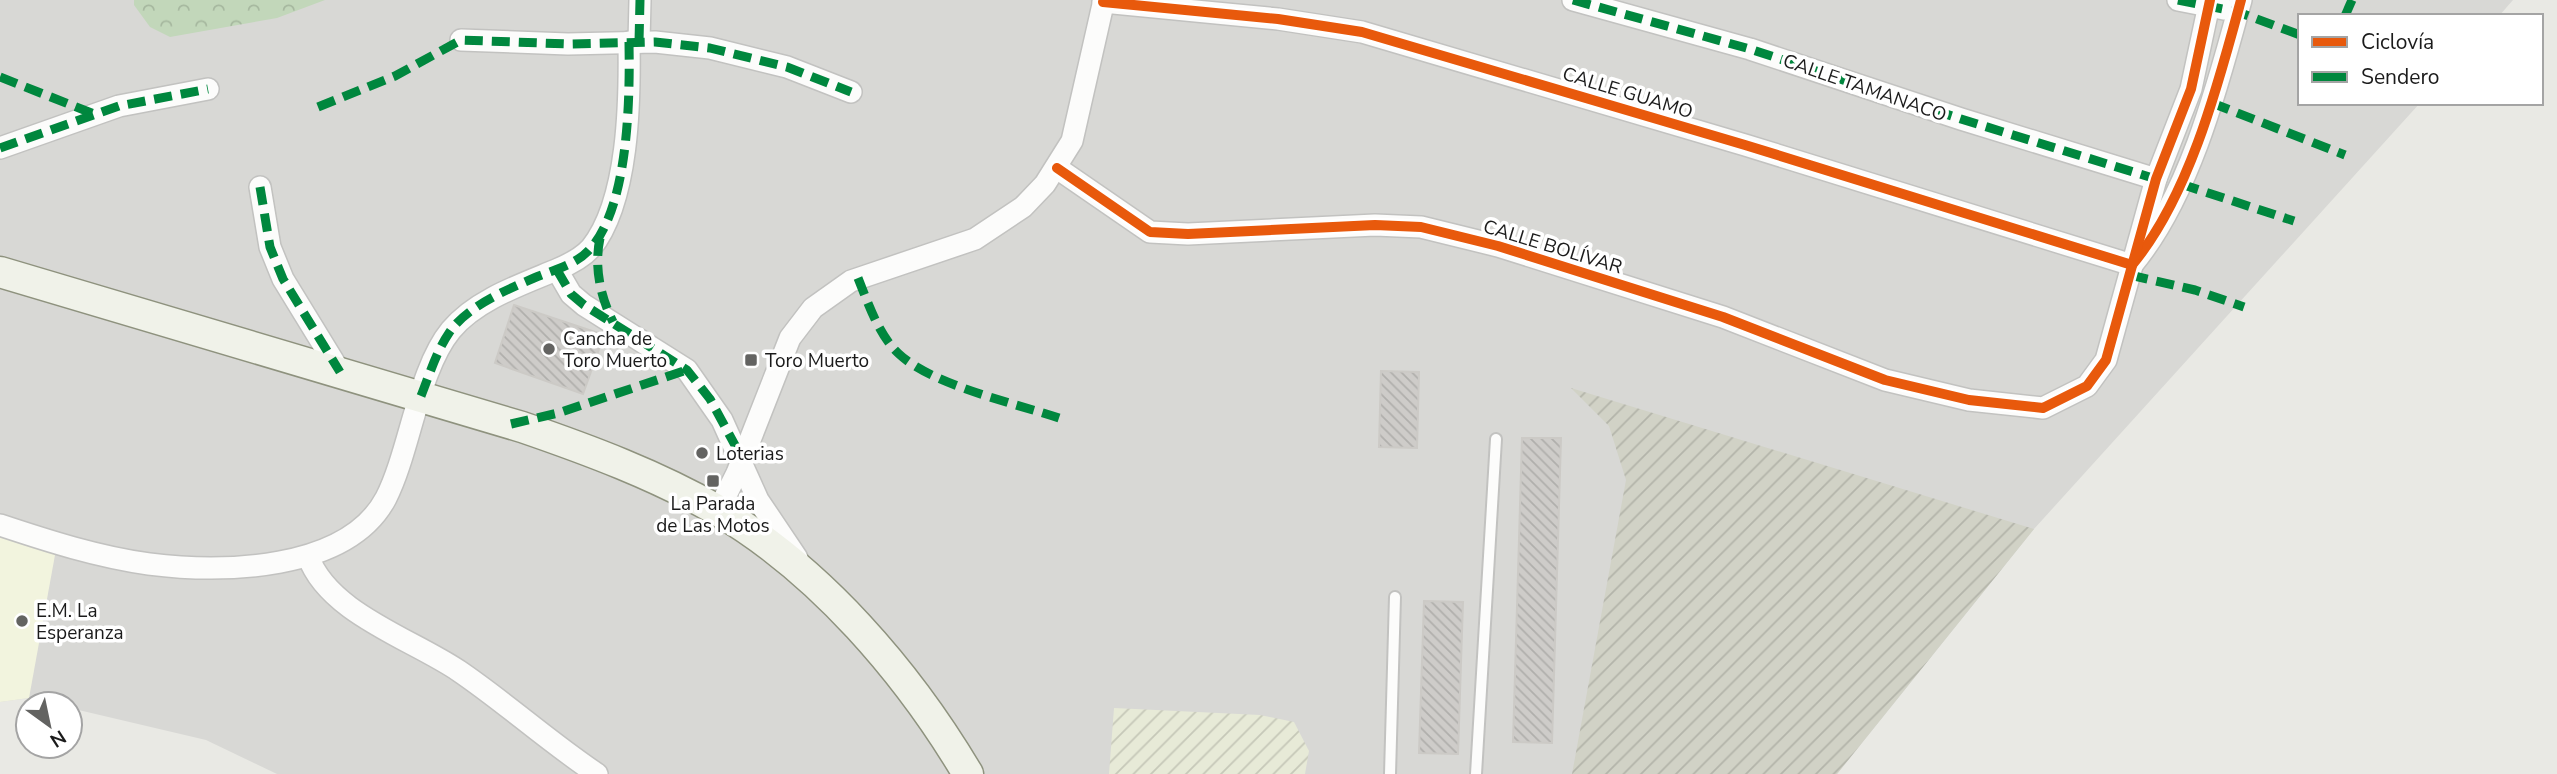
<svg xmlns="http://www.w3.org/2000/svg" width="2557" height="774" font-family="'Nunito Sans',sans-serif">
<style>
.residential{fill:#d8d8d5}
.education{fill:#f2f4de}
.construction{fill:url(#construction-furrows)}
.farmland{fill:url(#farmland-furrows)}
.forest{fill:url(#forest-crowns)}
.building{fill:url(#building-back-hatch);stroke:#cccac6;stroke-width:2}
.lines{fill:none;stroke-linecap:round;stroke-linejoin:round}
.lane-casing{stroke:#c2c2c0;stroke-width:14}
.street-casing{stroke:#c2c2c0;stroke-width:24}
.secondary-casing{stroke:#8e927e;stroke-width:33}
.lane{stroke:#fcfcfb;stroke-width:10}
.street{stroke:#fcfcfb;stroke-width:21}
.secondary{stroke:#f0f2e9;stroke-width:30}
.quiet{stroke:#00873e;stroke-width:9;stroke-dasharray:18 9;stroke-linecap:butt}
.cycleway-casing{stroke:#fff;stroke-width:15}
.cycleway{stroke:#e8590c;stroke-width:10}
.poi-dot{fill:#636361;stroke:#fff;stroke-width:2.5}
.labels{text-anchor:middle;stroke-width:7;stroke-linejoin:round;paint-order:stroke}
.street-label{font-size:19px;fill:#1b1b1b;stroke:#fff}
.poi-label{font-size:19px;fill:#1b1b1b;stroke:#fff;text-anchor:start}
</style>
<defs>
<pattern id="construction-furrows" width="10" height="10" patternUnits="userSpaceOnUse" patternTransform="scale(1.75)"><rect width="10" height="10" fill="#d1d2c6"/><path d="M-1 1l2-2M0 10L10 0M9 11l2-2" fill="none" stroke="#b3b4aa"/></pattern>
<pattern id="farmland-furrows" width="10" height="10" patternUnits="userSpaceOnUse" patternTransform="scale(1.75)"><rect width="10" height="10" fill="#e7ead7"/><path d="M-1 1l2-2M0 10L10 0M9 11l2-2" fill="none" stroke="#c6c8b8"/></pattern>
<pattern id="forest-crowns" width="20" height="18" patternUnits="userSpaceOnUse" patternTransform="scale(1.75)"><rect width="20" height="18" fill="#c2d7ba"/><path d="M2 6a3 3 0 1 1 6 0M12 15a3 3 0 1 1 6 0" fill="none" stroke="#a6b89f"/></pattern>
<pattern id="building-back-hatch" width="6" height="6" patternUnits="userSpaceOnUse" patternTransform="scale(1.75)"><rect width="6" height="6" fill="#ceccc9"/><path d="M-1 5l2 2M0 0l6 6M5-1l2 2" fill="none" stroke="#b0afac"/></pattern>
</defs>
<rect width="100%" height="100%" fill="#e9e9e4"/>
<path class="residential" d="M 0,0 L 2513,0 L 2499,16 L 2300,16 L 2300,103 L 2420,103 L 2034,529 L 1837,774 L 277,774 L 206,740 L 70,708 L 70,704 L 29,698 L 0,702 Z"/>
<path class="education" d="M 0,525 L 57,544 L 29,698 L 0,702 Z"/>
<path class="construction" d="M 1571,388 L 2034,529 L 1837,774 L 1572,774 L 1626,480 L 1609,426 Z"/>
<path class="farmland" d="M 1114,708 L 1260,715 L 1294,722 L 1309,751 L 1305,774 L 1109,774 Z"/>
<path class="forest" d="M 134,0 L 325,0 L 277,18 L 170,37 L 150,27 L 134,5 Z"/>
<g class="building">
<path d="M 514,305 L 604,335 L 583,394 L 495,363 Z"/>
<path d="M 1381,371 L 1419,372 L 1417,448 L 1379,447 Z"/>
<path d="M 1522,438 L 1561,438 L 1552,743 L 1513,742 Z"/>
<path d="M 1424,601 L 1463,602 L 1458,754 L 1419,753 Z"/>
</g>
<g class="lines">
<defs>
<g id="lane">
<path d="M 1390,774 L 1395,597"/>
<path d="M 1476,774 L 1496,439"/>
</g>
<g id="street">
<path d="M 1573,0 L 1750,49 L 1961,119 L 2156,179"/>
<path d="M 2178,0 L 2224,9"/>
<path d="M 1103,2 L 1278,19 L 1362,32 L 1745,145 L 2132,265 C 2189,197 2218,85 2241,0"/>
<path d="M 461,40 L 568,44 L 655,42 L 710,48 L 787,67 L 851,92"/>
<path d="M 639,42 L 640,0"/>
<path d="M 0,148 L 119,106 L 208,89"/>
<path d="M 1057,168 L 1150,232 L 1188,234 L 1375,225 L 1421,227 L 1498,246 L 1723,317 L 1885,380 L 1969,400 L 2043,408 L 2087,386 L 2106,360 L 2156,179 L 2191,89 L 2210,0"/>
<path d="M 260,187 L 270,247 L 283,279 L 340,372"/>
<path d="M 557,270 L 571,294 L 584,305 L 687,370 L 722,420 L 758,500 L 797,558"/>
<path d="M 718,511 L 737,473 L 790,338 L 813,308 L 851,281 L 975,239 L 1023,207 L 1045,184 L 1072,141 L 1104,0"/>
<path d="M 0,525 C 48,541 98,557 149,564 C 220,573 347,572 386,498 C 410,451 418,370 451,330 C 476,300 520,285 556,270 C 568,265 582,258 591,248 C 629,201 630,100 629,42"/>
<path d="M 308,556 C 328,613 412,639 459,671 C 506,703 549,742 597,774"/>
</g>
<path id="secondary" d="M 0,272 L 522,427 C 589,450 656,475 717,510 C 820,570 908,673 968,774"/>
</defs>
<use href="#lane" class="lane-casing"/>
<use href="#street" class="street-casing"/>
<use href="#secondary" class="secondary-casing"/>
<use href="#lane" class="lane"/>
<use href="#street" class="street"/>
<use href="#secondary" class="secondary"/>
<g class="quiet">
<path d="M 1573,0 L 1750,49 L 1961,119 L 2156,179"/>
<path d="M 2178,0 L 2238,12 L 2300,35"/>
<path d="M 2345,16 L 2352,0"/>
<path d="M 639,42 L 640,0"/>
<path d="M 0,77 L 94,114"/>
<path d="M 2212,103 L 2345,155"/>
<path d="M 318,107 L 395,76 L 461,40 L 568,44 L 655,42 L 710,48 L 787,67 L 851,92"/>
<path d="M 0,148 L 119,106 L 208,89"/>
<path d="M 2181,184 L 2294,221"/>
<path d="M 260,187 L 270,247 L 283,279 L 340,372"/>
<path d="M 600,238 C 594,267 600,295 613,322"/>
<path d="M 557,270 L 571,294 L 584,305 L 687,370 L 710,399 L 743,460"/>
<path d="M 2130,275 L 2195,290 L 2244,307"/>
<path d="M 858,278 C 868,303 879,336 899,354 C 932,385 1014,403 1059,418"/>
<path d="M 421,396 C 429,376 436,352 449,333 C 466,307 506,290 534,278 C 553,270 576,265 590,249 C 629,206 630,97 629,42"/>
<path d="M 511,424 L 558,413 L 687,370"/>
</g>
<defs>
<g id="cycleway">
<path d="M 1103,2 L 1278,19 L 1362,32 L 1745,145 L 2132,265 C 2189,197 2218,85 2241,0"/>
<path d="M 1057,168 L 1150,232 L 1188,234 L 1375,225 L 1421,227 L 1498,246 L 1723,317 L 1885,380 L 1969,400 L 2043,408 L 2087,386 L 2106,360 L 2156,179 L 2191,89 L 2210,0"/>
</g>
</defs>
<use href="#cycleway" class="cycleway-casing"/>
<use href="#cycleway" class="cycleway"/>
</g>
<g class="poi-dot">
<circle cx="549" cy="349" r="7"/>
<rect x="744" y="353" width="14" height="14" rx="3.5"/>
<circle cx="702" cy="453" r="7"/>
<rect x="706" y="474" width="14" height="14" rx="3.5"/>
<circle cx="22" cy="621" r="7"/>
</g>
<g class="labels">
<g class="street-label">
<text transform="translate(1865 87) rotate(19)" y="7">CALLE TAMANACO</text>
<text transform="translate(1628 92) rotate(17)" y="7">CALLE GUAMO</text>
<text transform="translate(1553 246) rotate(17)" y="7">CALLE BOLÍVAR</text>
</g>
<g class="poi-label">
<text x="563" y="345">Cancha de<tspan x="563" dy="22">Toro Muerto</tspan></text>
<text x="765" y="367">Toro Muerto</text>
<text x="716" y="460">Loterias</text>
<text x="713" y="510" text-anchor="middle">La Parada<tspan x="713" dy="22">de Las Motos</tspan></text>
<text x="36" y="617">E.M. La<tspan x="36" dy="22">Esperanza</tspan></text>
</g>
</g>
<rect x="2298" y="14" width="245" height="91" fill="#ffffff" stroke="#a4a4a4" stroke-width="2"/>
<rect x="2312" y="37" width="35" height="10" fill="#e8590c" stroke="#a4a4a4" stroke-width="2"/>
<text x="2361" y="49" font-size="21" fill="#1b1b1b">Ciclovía</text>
<rect x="2312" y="72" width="35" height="10" fill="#00873e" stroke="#a4a4a4" stroke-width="2"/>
<text x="2361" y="84" font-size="21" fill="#1b1b1b">Sendero</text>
<g transform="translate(49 725) rotate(147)"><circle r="33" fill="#ffffff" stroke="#a4a4a4" stroke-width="2"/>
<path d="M0-5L12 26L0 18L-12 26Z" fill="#636361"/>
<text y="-10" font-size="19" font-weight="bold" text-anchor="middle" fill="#1b1b1b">N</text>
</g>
</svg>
